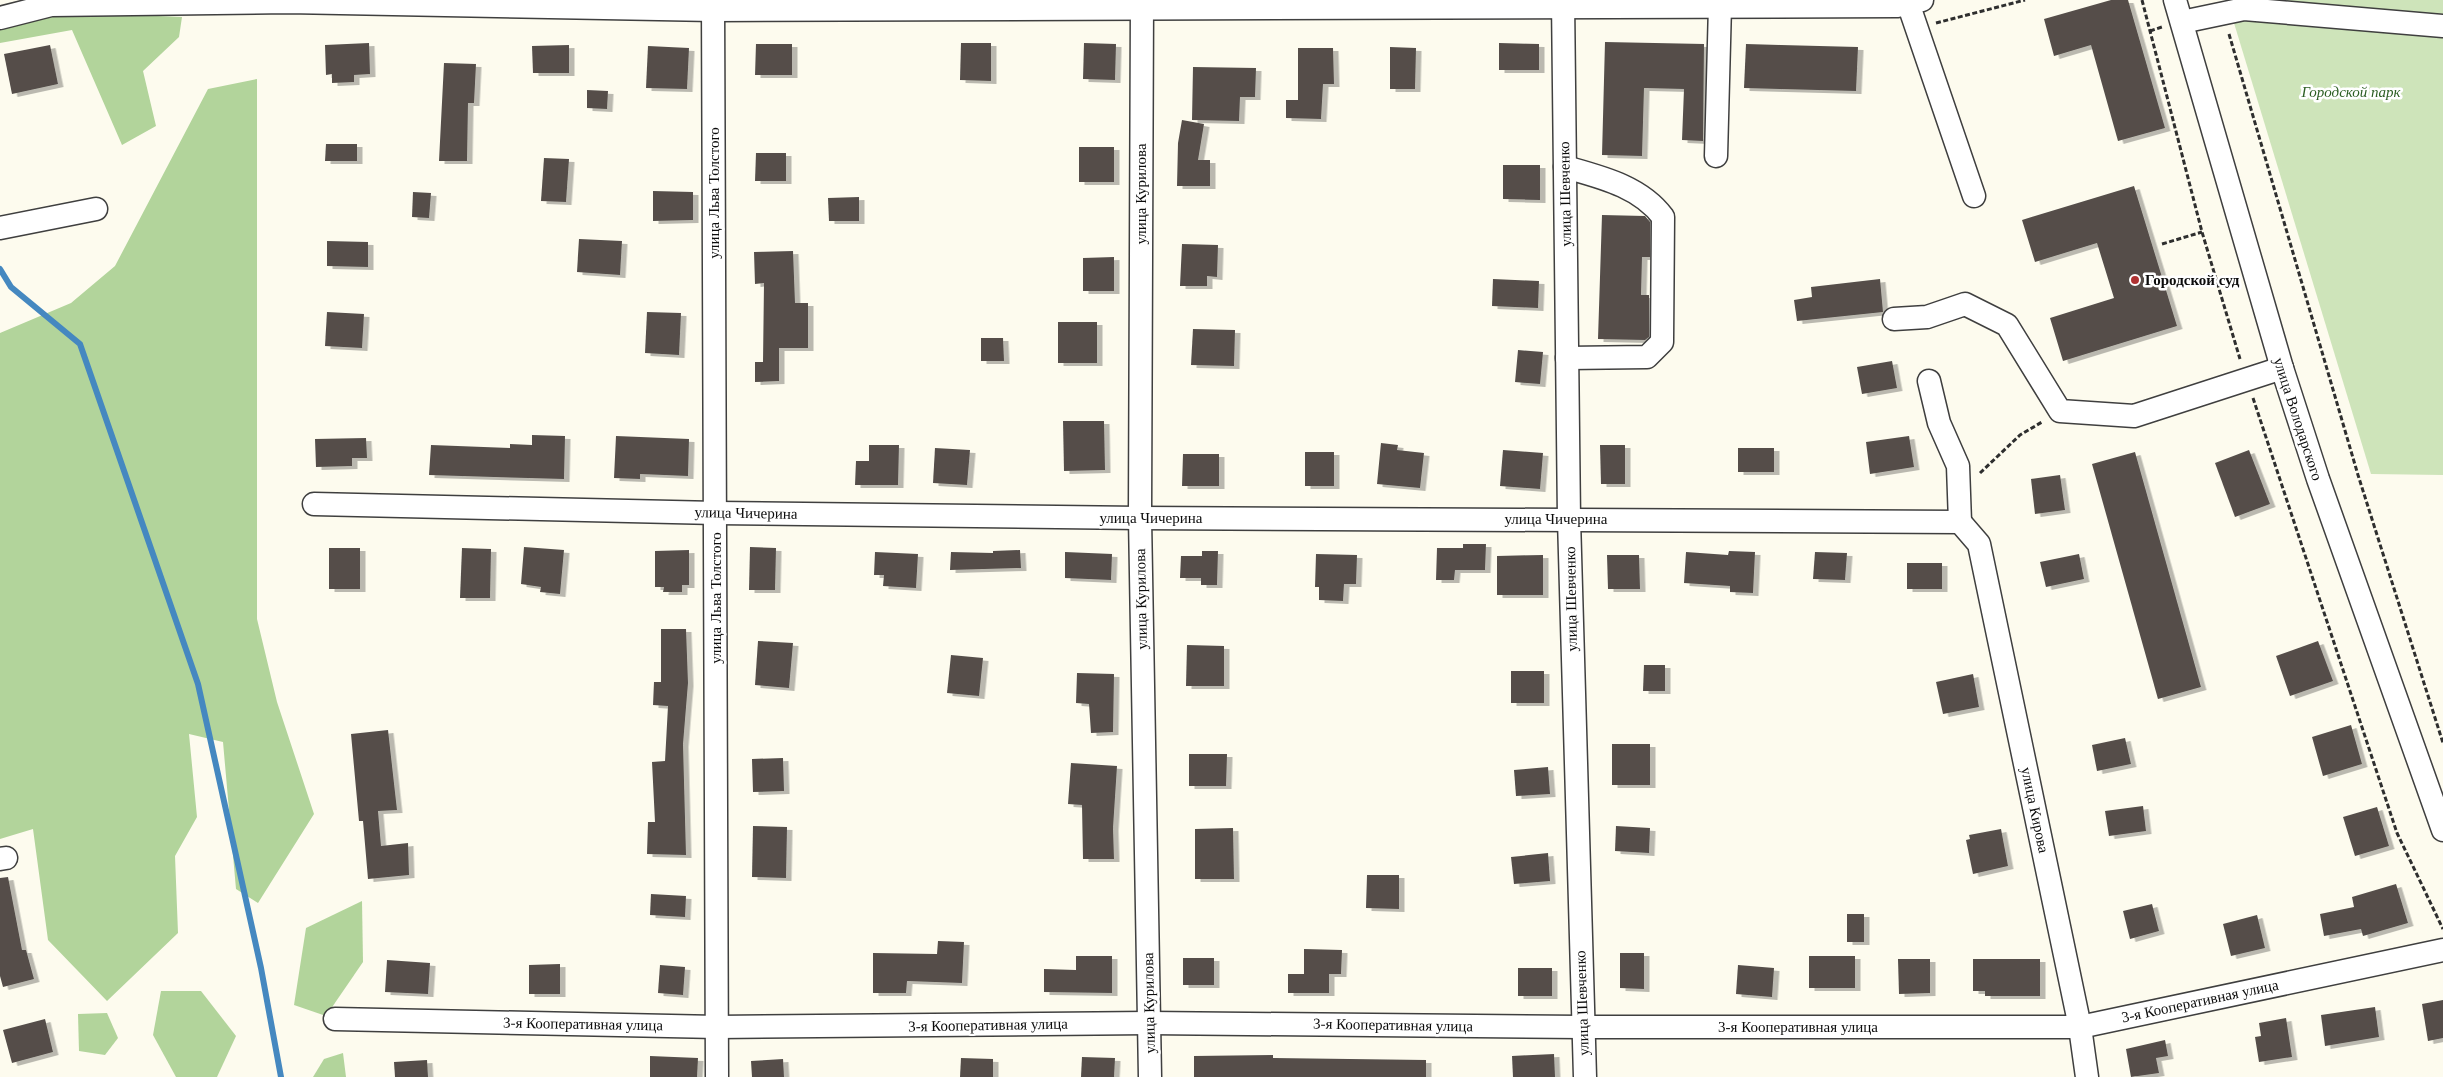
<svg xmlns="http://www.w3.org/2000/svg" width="2443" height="1077" font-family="Georgia,serif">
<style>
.green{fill:#cee4ba}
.forest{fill:#b2d49b}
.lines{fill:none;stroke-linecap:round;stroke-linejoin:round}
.stream{stroke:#4588c0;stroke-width:6}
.building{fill:#544e4a;filter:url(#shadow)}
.minor-casing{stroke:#3f3f3f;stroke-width:25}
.path{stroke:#2e2e2e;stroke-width:3;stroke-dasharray:5 2.5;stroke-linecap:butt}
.minor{stroke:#fff;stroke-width:22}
.poi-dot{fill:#af3232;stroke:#fff;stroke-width:2}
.labels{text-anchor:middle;stroke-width:5;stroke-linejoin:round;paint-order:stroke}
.park-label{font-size:15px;font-style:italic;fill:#2c5e23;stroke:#fff}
.street-label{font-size:15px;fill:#0c0c0c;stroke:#fff}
.poi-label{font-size:15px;font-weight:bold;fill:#0c0c0c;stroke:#fff;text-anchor:start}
</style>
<defs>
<filter id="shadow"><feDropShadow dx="5.5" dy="3" stdDeviation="0" flood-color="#0004"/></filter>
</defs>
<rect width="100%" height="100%" fill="#fdfbee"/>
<path class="green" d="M 2227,0 L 2443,0 L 2443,475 L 2371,474 Z"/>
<g class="forest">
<path d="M 64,12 L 182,17 L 179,37 L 143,71 L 156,126 L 122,145 L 72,30 L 0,43 L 0,25 Z"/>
<path d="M 257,79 L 257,619 L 277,702 L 314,814 L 258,903 L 236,889 L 223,742 L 189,734 L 197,817 L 175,856 L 178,933 L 107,1001 L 48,940 L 33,829 L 0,839 L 0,333 L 71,303 L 115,266 L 208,89 Z"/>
<path d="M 362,901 L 363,962 L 326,1016 L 294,1005 L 306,928 Z"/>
<path d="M 161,991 L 201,991 L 236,1036 L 217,1077 L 176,1077 L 153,1035 Z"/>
<path d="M 107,1013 L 118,1038 L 105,1055 L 79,1051 L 78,1014 Z"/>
<path d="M 343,1053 L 346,1077 L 313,1077 L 324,1059 Z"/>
</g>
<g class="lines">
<path class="stream" d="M 0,269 L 11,287 L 80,344 L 198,684 L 261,968 L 281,1077"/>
</g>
<g class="building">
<path d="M 2111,0 L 2128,0 L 2165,128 L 2118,141 L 2091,45 L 2054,56 L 2044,19 Z"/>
<path d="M 1605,42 L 1704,44 L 1703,141 L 1682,140 L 1684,89 L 1644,88 L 1642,156 L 1602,155 Z"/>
<path d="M 369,43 L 370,74 L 354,75 L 354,82 L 332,83 L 332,74 L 326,75 L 325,45 Z"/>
<path d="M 961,43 L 991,43 L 991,81 L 960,80 Z"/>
<path d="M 1084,43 L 1116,44 L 1115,80 L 1083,79 Z"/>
<path d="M 1499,43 L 1539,44 L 1539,70 L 1499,70 Z"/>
<path d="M 756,44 L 792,44 L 792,75 L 755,75 Z"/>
<path d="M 1746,44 L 1858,47 L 1856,91 L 1744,88 Z"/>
<path d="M 50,45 L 58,84 L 12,94 L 4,54 Z"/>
<path d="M 569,45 L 569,73 L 533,73 L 532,46 Z"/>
<path d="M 648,46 L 689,48 L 687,89 L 646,88 Z"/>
<path d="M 1390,47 L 1416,48 L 1415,89 L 1390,89 Z"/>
<path d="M 1298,48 L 1333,48 L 1334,84 L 1323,84 L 1321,119 L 1286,118 L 1286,100 L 1298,100 Z"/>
<path d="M 444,63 L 476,64 L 474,103 L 468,103 L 467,161 L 439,161 Z"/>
<path d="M 1193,67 L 1256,68 L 1255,97 L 1240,97 L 1239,121 L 1192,120 Z"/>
<path d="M 587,90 L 608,91 L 607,109 L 587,108 Z"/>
<path d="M 1182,120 L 1204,124 L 1198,160 L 1210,160 L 1210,186 L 1177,186 L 1178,143 Z"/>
<path d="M 326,144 L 357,144 L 357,161 L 325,161 Z"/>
<rect x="1079" y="147" width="35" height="35"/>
<path d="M 756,153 L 786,153 L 786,181 L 755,181 Z"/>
<path d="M 544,158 L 569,159 L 566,202 L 541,201 Z"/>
<path d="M 1503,165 L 1540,165 L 1540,200 L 1503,199 Z"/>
<path d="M 2134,186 L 2177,326 L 2063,361 L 2050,318 L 2114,298 L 2097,243 L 2035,262 L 2022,220 Z"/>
<path d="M 653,191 L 693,192 L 693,220 L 653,221 Z"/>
<path d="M 413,192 L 431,193 L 429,218 L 412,217 Z"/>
<path d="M 859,197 L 859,221 L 829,221 L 828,198 Z"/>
<path d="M 1602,215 L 1645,216 L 1650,222 L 1650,257 L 1642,257 L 1641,295 L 1649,295 L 1649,337 L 1645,340 L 1598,339 Z"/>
<path d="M 579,239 L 622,241 L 620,275 L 577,272 Z"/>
<path d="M 327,241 L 368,242 L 368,267 L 327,266 Z"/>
<path d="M 1182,244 L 1218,245 L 1217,277 L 1207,276 L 1207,286 L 1180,286 Z"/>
<path d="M 793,251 L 795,303 L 808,303 L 808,348 L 779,348 L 779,381 L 755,382 L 755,362 L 763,362 L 764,283 L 755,284 L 754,252 Z"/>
<path d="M 1114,257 L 1114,291 L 1083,291 L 1083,258 Z"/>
<path d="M 1493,279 L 1539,281 L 1538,308 L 1492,306 Z"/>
<path d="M 1880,279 L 1883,312 L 1797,321 L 1794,300 L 1812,297 L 1811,287 Z"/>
<path d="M 327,312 L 364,314 L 362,348 L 325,346 Z"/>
<path d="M 647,312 L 681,313 L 679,355 L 645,353 Z"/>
<rect x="1058" y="322" width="39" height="41"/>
<path d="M 1193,329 L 1235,330 L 1234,366 L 1191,365 Z"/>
<path d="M 981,338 L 1003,338 L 1004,361 L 981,361 Z"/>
<path d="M 1518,350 L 1543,352 L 1540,384 L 1515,382 Z"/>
<path d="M 1892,361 L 1897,388 L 1862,394 L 1857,367 Z"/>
<path d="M 1063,421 L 1104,421 L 1105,470 L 1064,471 Z"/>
<path d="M 532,435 L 565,436 L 564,479 L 429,475 L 431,445 L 510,448 L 510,444 L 532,445 Z"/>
<path d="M 616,436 L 689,439 L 688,476 L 640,474 L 640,479 L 614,478 Z"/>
<path d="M 1909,436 L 1914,467 L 1870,474 L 1866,442 Z"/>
<path d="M 366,438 L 367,458 L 352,458 L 352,466 L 316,467 L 315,439 Z"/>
<path d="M 1381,443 L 1398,445 L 1397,450 L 1424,453 L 1420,488 L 1377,484 Z"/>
<path d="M 869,445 L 899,445 L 898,485 L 855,485 L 856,461 L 869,461 Z"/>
<path d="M 1600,445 L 1625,445 L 1625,484 L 1601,484 Z"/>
<path d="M 935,448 L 970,450 L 967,485 L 933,483 Z"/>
<rect x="1738" y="448" width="36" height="24"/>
<path d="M 1503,450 L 1543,453 L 1540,489 L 1500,486 Z"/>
<path d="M 2249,450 L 2270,504 L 2235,517 L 2215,463 Z"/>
<rect x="1305" y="452" width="29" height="34"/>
<path d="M 2135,452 L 2201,687 L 2158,699 L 2092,464 Z"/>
<path d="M 1183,454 L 1219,454 L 1219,486 L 1182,486 Z"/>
<path d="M 2060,475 L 2065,510 L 2035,514 L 2031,479 Z"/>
<path d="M 1463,544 L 1486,544 L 1485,570 L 1455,570 L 1454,580 L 1436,580 L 1437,548 L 1463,548 Z"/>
<path d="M 524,547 L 564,550 L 560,594 L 540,592 L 541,587 L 521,584 Z"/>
<path d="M 750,547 L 776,548 L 775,590 L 749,590 Z"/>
<rect x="329" y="548" width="31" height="41"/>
<path d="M 462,548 L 491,549 L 490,598 L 460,598 Z"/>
<path d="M 689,550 L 689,585 L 682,585 L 682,592 L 663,592 L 664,587 L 655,587 L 655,551 Z"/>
<path d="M 1020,550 L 1021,568 L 950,570 L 951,552 L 993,553 L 993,551 Z"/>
<path d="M 1202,551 L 1218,551 L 1217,585 L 1201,585 L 1201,578 L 1180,578 L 1181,556 L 1202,556 Z"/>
<path d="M 1729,551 L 1755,552 L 1753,593 L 1730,592 L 1730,586 L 1684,583 L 1686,552 L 1728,555 Z"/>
<path d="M 875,552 L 918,554 L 916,588 L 883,586 L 884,575 L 874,575 Z"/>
<path d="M 1065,552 L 1112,554 L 1111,580 L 1065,578 Z"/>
<path d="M 1815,552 L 1847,553 L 1845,580 L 1813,579 Z"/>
<path d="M 1316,554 L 1357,555 L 1356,584 L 1344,584 L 1343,601 L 1319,600 L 1319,587 L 1315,587 Z"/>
<path d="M 2079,554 L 2084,579 L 2046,587 L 2040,562 Z"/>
<path d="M 1543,555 L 1543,595 L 1497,595 L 1497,556 Z"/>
<path d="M 1607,555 L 1639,555 L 1640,589 L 1608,589 Z"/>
<rect x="1907" y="563" width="35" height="26"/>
<path d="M 661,629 L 686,629 L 688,683 L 683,744 L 686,855 L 647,854 L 648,822 L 655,822 L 652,762 L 665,761 L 668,706 L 653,705 L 654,682 L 661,682 Z"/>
<path d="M 758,641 L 793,643 L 789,688 L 755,685 Z"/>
<path d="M 2318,641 L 2333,681 L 2290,696 L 2276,656 Z"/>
<path d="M 1187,645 L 1224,646 L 1224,686 L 1186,686 Z"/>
<path d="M 951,655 L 983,658 L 979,696 L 947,693 Z"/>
<path d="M 1644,665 L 1665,665 L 1665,691 L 1643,691 Z"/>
<rect x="1511" y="671" width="33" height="32"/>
<path d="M 1077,673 L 1114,674 L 1113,732 L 1091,733 L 1089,704 L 1076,703 Z"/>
<path d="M 1973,674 L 1979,707 L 1943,714 L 1936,682 Z"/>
<path d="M 2351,725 L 2362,764 L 2323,776 L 2312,737 Z"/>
<path d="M 388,730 L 397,810 L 378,811 L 381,846 L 408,843 L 409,875 L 368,879 L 363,821 L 359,821 L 351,734 Z"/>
<path d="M 2125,738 L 2131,764 L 2097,771 L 2092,745 Z"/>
<rect x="1612" y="744" width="38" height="41"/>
<path d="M 1189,754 L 1227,754 L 1226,786 L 1189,786 Z"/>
<path d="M 783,758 L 784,791 L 753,792 L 752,759 Z"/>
<path d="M 1071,763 L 1117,766 L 1113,828 L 1114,859 L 1083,859 L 1082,805 L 1068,804 Z"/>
<path d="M 1548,767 L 1550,794 L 1516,796 L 1514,770 Z"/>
<path d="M 2143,806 L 2146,831 L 2109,836 L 2105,811 Z"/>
<path d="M 2377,807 L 2389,846 L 2355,856 L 2343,817 Z"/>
<path d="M 753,826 L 787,827 L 786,878 L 752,877 Z"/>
<path d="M 1616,826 L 1650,828 L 1649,853 L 1615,851 Z"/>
<path d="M 1233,828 L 1234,879 L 1195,879 L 1195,829 Z"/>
<path d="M 2001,829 L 2008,866 L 1973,874 L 1966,840 L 1970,839 L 1969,835 Z"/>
<path d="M 1548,853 L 1550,881 L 1514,884 L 1511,857 Z"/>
<path d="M 1367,875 L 1399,875 L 1399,909 L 1366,908 Z"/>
<path d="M 8,877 L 22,950 L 26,950 L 34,979 L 3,987 L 0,976 L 0,878 Z"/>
<path d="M 2396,884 L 2408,923 L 2363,936 L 2361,929 L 2324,936 L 2320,914 L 2354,907 L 2352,897 Z"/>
<path d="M 651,894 L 686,896 L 685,917 L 650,915 Z"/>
<path d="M 2152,904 L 2159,931 L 2130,939 L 2123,911 Z"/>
<rect x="1847" y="914" width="17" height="28"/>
<path d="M 2257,915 L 2265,948 L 2231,956 L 2223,924 Z"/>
<path d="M 938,941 L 964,942 L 962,983 L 907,981 L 906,993 L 873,993 L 873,953 L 937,954 Z"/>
<path d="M 1304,949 L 1342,950 L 1341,974 L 1329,974 L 1329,993 L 1288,993 L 1288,974 L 1304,974 Z"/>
<path d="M 1620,953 L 1644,953 L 1644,989 L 1620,988 Z"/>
<path d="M 1076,956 L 1112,956 L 1112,993 L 1044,992 L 1044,969 L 1076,970 Z"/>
<rect x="1809" y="956" width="46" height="32"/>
<rect x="1183" y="958" width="31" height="27"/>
<path d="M 1898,959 L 1930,959 L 1930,993 L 1899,994 Z"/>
<path d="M 1973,959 L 2040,959 L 2040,996 L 1985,996 L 1985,991 L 1973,991 Z"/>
<path d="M 387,960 L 430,963 L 428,994 L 385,992 Z"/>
<path d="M 560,964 L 560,994 L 529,994 L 529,965 Z"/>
<path d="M 660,965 L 685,967 L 683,995 L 658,993 Z"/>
<path d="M 1738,965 L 1774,968 L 1772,997 L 1736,994 Z"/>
<rect x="1518" y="968" width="34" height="28"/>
<path d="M 2443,1000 L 2443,1038 L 2428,1041 L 2422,1004 Z"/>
<path d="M 2375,1007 L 2379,1037 L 2325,1046 L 2321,1015 Z"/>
<path d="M 2286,1018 L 2292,1057 L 2259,1062 L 2255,1037 L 2261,1036 L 2259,1023 Z"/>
<path d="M 45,1019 L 53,1052 L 12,1063 L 3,1030 Z"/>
<path d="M 2165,1040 L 2168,1056 L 2156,1058 L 2159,1073 L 2131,1077 L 2126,1049 Z"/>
<path d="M 1554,1054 L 1555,1077 L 1513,1077 L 1512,1056 Z"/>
<path d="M 1273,1055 L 1273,1058 L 1426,1060 L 1426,1077 L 1194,1077 L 1194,1056 Z"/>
<path d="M 650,1056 L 698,1058 L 697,1077 L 650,1077 Z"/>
<path d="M 1082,1057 L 1115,1058 L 1114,1077 L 1081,1077 Z"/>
<path d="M 961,1058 L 993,1059 L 993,1077 L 960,1077 Z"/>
<path d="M 783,1059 L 784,1077 L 752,1077 L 751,1061 Z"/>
<path d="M 427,1060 L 428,1077 L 395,1077 L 394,1062 Z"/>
</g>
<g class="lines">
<defs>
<g id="minor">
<path d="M 713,0 L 717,1077"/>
<path d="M 1142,0 L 1140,518 L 1150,1077"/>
<path d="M 1563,0 L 1569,519 L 1585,1077"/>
<path d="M 1907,0 L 1974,196"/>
<path d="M 2175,0 L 2282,368 L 2318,479 L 2443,830"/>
<path d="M 0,18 L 51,5 L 288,2 L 713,10 L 1897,6 L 1922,0"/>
<path d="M 2182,22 L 2244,9 L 2443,26"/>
<path d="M 1716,156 L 1720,5"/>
<path d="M 1565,167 C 1600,177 1640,186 1663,217 L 1662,342 L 1647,357 L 1567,358"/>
<path d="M 0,228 L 96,209"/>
<path d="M 1894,319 L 1927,317 L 1965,304 L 2007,325 L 2060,411 L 2134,416 L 2282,368"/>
<path d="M 1929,381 L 1939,423 L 1958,466 L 1960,522"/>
<path d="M 314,504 L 716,513 L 1140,518 L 1960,522 L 1979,544 L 2080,1027 L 2087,1077"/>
<path d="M 0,859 L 6,858"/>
<path d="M 335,1019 L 717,1027 L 1149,1023 L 1582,1027 L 2080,1027 L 2443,950"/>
</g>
</defs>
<use href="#minor" class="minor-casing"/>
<g class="path">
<path d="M 2142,0 L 2202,232 L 2240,359"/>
<path d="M 1936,23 L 2025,0"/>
<path d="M 2150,31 L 2162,27"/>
<path d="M 2229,34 L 2358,475 L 2443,743"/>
<path d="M 2162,244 L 2202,232"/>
<path d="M 2253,398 L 2397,833 L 2443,929"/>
<path d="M 1980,473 L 2020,435 L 2042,422"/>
</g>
<use href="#minor" class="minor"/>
</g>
<circle class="poi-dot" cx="2135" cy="280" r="5"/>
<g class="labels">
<g class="park-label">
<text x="2351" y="97">Городской парк</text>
</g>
<g class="street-label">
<text transform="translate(714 193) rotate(-90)" y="5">улица Льва Толстого</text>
<text transform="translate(1141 194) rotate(-90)" y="5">улица Курилова</text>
<text transform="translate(1565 194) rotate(-91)" y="5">улица Шевченко</text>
<text transform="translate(2298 419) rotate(72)" y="5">улица Володарского</text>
<text transform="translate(746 513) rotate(1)" y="5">улица Чичерина</text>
<text x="1151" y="523">улица Чичерина</text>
<text x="1556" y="524">улица Чичерина</text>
<text transform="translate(716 598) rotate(-90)" y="5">улица Льва Толстого</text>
<text transform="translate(1141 599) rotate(-91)" y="5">улица Курилова</text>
<text transform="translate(1571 599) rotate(-91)" y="5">улица Шевченко</text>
<text transform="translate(2035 810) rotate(78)" y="5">улица Кирова</text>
<text transform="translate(2200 1001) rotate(-12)" y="5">3-я Кооперативная улица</text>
<text transform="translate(1149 1003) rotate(-91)" y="5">улица Курилова</text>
<text transform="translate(1582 1003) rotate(-92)" y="5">улица Шевченко</text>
<text transform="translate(583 1024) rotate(1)" y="5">3-я Кооперативная улица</text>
<text transform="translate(988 1025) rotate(-1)" y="5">3-я Кооперативная улица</text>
<text transform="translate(1393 1025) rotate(1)" y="5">3-я Кооперативная улица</text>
<text x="1798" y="1032">3-я Кооперативная улица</text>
</g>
<g class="poi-label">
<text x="2145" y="285">Городской суд</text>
</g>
</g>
</svg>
